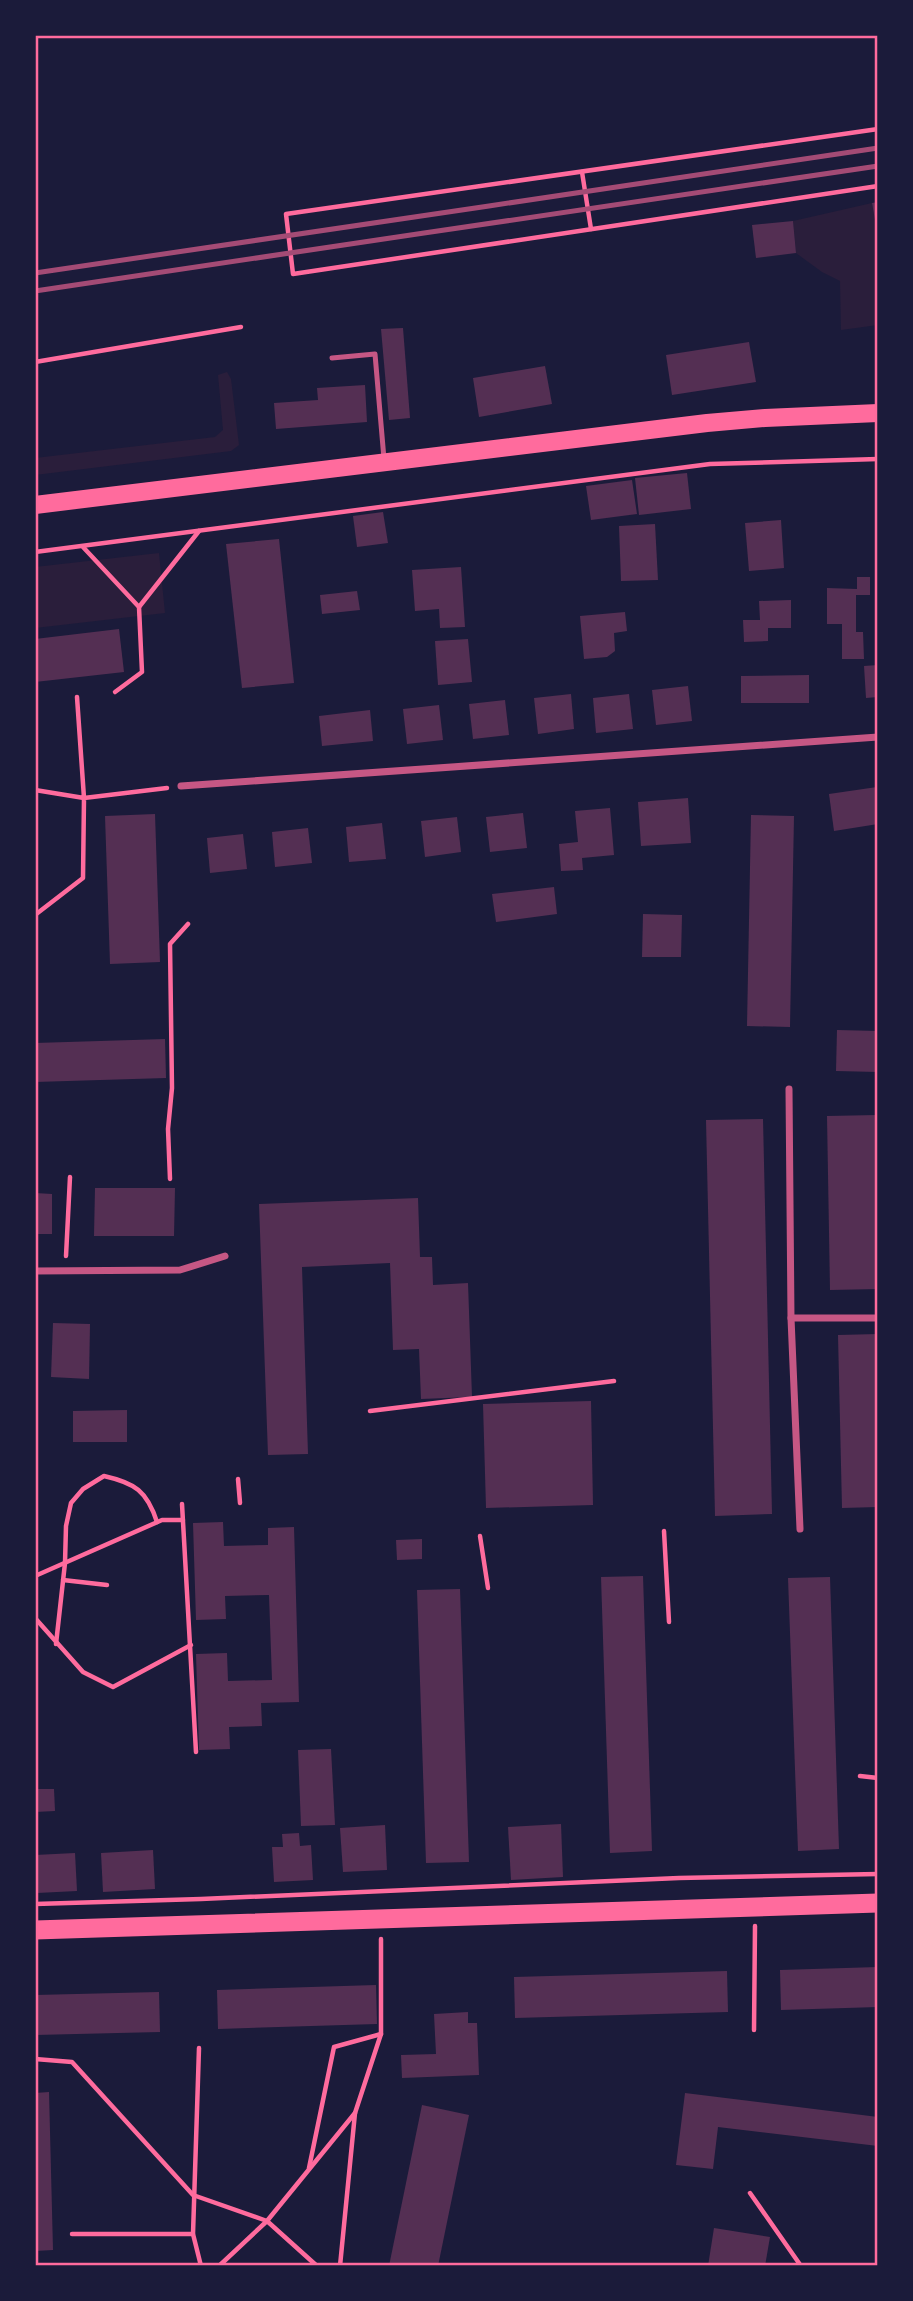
<svg xmlns="http://www.w3.org/2000/svg" width="913" height="2301" font-family="'Sofia Sans Condensed',sans-serif">
<style>
.green{fill:#2a1e3b}
.building{fill:#542f53}
.lines{fill:none;stroke-linecap:round;stroke-linejoin:round}
.path{stroke:#ff6b9d;stroke-width:4.5}
.service{stroke:#c65784;stroke-width:5}
.minor{stroke:#c65784;stroke-width:7}
.primary{stroke:#ff6b9d;stroke-width:18}
.trunk{stroke:#ff6b9d;stroke-width:19}
.rail{stroke:#a44b75;stroke-width:5}
.neatline{fill:none;stroke:#ff6b9d;stroke-width:2.5}
</style>
<rect width="100%" height="100%" fill="#1b1b3a"/>
<g class="green">
<path d="M 872,203 L 878,236 L 878,325 L 841,330 L 840,281 L 822,272 L 796,253 L 793,221 Z"/>
<path d="M 227,372 L 231,379 L 239,445 L 231,451 L 35,475 L 35,458 L 215,437 L 223,430 L 218,375 Z"/>
<path d="M 159,553 L 165,613 L 35,628 L 35,567 Z"/>
</g>
<g class="building">
<path d="M 878,202 L 878,231 L 877,231 L 872,203 Z"/>
<path d="M 793,221 L 796,253 L 756,258 L 752,225 Z"/>
<path d="M 403,328 L 410,418 L 389,420 L 381,329 Z"/>
<path d="M 749,342 L 756,382 L 672,395 L 666,355 Z"/>
<path d="M 545,366 L 552,404 L 479,417 L 473,378 Z"/>
<path d="M 365,385 L 367,422 L 276,429 L 274,403 L 318,400 L 317,388 Z"/>
<path d="M 687,473 L 691,509 L 639,515 L 635,478 Z"/>
<path d="M 632,480 L 637,514 L 591,520 L 586,486 Z"/>
<path d="M 383,512 L 388,543 L 357,547 L 353,516 Z"/>
<path d="M 781,520 L 784,568 L 749,571 L 745,523 Z"/>
<path d="M 655,524 L 658,580 L 621,581 L 619,526 Z"/>
<path d="M 279,539 L 294,683 L 242,688 L 226,544 Z"/>
<path d="M 461,567 L 465,627 L 440,628 L 439,609 L 415,611 L 412,570 Z"/>
<path d="M 857,577 L 870,577 L 870,595 L 856,595 L 856,632 L 863,632 L 864,659 L 842,659 L 842,624 L 827,624 L 827,588 L 857,589 Z"/>
<path d="M 357,591 L 360,610 L 322,614 L 320,595 Z"/>
<path d="M 791,600 L 791,628 L 768,628 L 768,641 L 744,642 L 743,620 L 760,620 L 759,601 Z"/>
<path d="M 625,612 L 627,631 L 614,633 L 615,651 L 607,657 L 584,659 L 580,616 Z"/>
<path d="M 119,629 L 124,672 L 35,682 L 35,639 Z"/>
<path d="M 468,639 L 472,682 L 438,685 L 435,641 Z"/>
<path d="M 878,665 L 878,697 L 866,698 L 864,666 Z"/>
<path d="M 809,675 L 809,703 L 741,703 L 741,676 Z"/>
<path d="M 688,686 L 692,721 L 656,725 L 652,690 Z"/>
<path d="M 571,694 L 574,729 L 538,734 L 534,698 Z"/>
<path d="M 629,694 L 633,729 L 596,733 L 593,698 Z"/>
<path d="M 505,700 L 509,735 L 473,739 L 469,704 Z"/>
<path d="M 439,705 L 443,740 L 407,744 L 403,709 Z"/>
<path d="M 370,710 L 373,741 L 322,746 L 319,716 Z"/>
<path d="M 877,787 L 878,824 L 834,831 L 829,794 Z"/>
<path d="M 688,798 L 691,843 L 641,846 L 638,802 Z"/>
<path d="M 610,808 L 614,855 L 582,858 L 583,870 L 561,871 L 559,844 L 578,842 L 575,811 Z"/>
<path d="M 523,813 L 527,848 L 490,852 L 486,817 Z"/>
<path d="M 155,814 L 160,962 L 110,964 L 105,816 Z"/>
<path d="M 751,815 L 794,816 L 790,1027 L 747,1026 Z"/>
<path d="M 457,817 L 461,852 L 425,857 L 421,821 Z"/>
<path d="M 382,823 L 386,859 L 349,862 L 346,827 Z"/>
<path d="M 308,828 L 312,863 L 275,867 L 272,832 Z"/>
<path d="M 243,834 L 247,869 L 210,873 L 207,838 Z"/>
<path d="M 554,887 L 557,914 L 496,922 L 492,894 Z"/>
<path d="M 643,914 L 682,915 L 681,957 L 642,957 Z"/>
<path d="M 837,1030 L 878,1031 L 878,1072 L 836,1071 Z"/>
<path d="M 165,1039 L 166,1078 L 35,1082 L 35,1043 Z"/>
<path d="M 877,1115 L 878,1289 L 830,1290 L 827,1116 Z"/>
<path d="M 763,1119 L 772,1514 L 715,1516 L 706,1120 Z"/>
<path d="M 95,1188 L 175,1188 L 174,1236 L 94,1236 Z"/>
<path d="M 35,1193 L 52,1194 L 52,1234 L 35,1234 Z"/>
<path d="M 418,1198 L 420,1257 L 432,1257 L 433,1285 L 468,1283 L 472,1397 L 421,1399 L 419,1349 L 393,1350 L 390,1263 L 302,1267 L 308,1454 L 268,1455 L 259,1204 Z"/>
<path d="M 53,1323 L 90,1324 L 89,1379 L 51,1377 Z"/>
<path d="M 878,1334 L 878,1507 L 842,1508 L 838,1335 Z"/>
<path d="M 591,1401 L 593,1505 L 486,1508 L 483,1404 Z"/>
<path d="M 127,1410 L 127,1442 L 73,1442 L 73,1411 Z"/>
<path d="M 223,1522 L 224,1546 L 268,1545 L 268,1528 L 294,1527 L 299,1702 L 261,1703 L 262,1726 L 229,1727 L 230,1749 L 199,1750 L 196,1654 L 227,1653 L 228,1681 L 272,1680 L 269,1595 L 225,1596 L 226,1619 L 196,1620 L 193,1523 Z"/>
<path d="M 422,1539 L 422,1559 L 397,1560 L 396,1540 Z"/>
<path d="M 643,1576 L 652,1851 L 610,1853 L 601,1577 Z"/>
<path d="M 830,1577 L 839,1849 L 798,1851 L 788,1578 Z"/>
<path d="M 460,1589 L 469,1862 L 426,1863 L 417,1590 Z"/>
<path d="M 331,1749 L 335,1825 L 301,1826 L 298,1750 Z"/>
<path d="M 35,1789 L 54,1789 L 55,1811 L 35,1812 Z"/>
<path d="M 561,1824 L 563,1877 L 511,1880 L 508,1827 Z"/>
<path d="M 385,1825 L 387,1870 L 343,1872 L 340,1828 Z"/>
<path d="M 299,1833 L 300,1846 L 311,1845 L 313,1880 L 274,1882 L 272,1847 L 283,1847 L 282,1834 Z"/>
<path d="M 153,1850 L 155,1889 L 103,1892 L 101,1853 Z"/>
<path d="M 75,1853 L 77,1891 L 37,1893 L 35,1855 Z"/>
<path d="M 878,1967 L 878,2007 L 781,2010 L 780,1970 Z"/>
<path d="M 727,1971 L 728,2012 L 515,2018 L 514,1977 Z"/>
<path d="M 376,1985 L 377,2024 L 218,2029 L 217,1990 Z"/>
<path d="M 159,1992 L 160,2032 L 35,2035 L 35,1995 Z"/>
<path d="M 468,2012 L 468,2023 L 477,2023 L 479,2075 L 402,2078 L 401,2055 L 436,2054 L 434,2014 Z"/>
<path d="M 49,2092 L 53,2250 L 35,2251 L 35,2093 Z"/>
<path d="M 685,2093 L 878,2117 L 878,2146 L 718,2127 L 713,2169 L 676,2165 Z"/>
<path d="M 422,2105 L 469,2115 L 438,2266 L 389,2266 Z"/>
<path d="M 714,2228 L 770,2237 L 765,2266 L 708,2266 Z"/>
</g>
<g class="lines">
<g class="path">
<path d="M 878,129 L 286,214 L 293,274 L 878,186"/>
<path d="M 582,172 L 591,229"/>
<path d="M 35,362 L 241,327"/>
<path d="M 83,547 L 139,607 L 142,672 L 115,692"/>
<path d="M 35,552 L 710,464 L 878,459"/>
<path d="M 139,607 L 199,531"/>
<path d="M 35,790 L 84,798 L 77,697"/>
<path d="M 35,915 L 83,878 L 84,798 L 167,788"/>
<path d="M 170,1179 L 168,1129 L 172,1088 L 170,944 L 188,924"/>
<path d="M 66,1256 L 70,1177"/>
<path d="M 370,1411 L 614,1381"/>
<path d="M 238,1479 L 240,1503"/>
<path d="M 182,1504 L 196,1752"/>
<path d="M 664,1531 L 669,1622"/>
<path d="M 480,1536 L 488,1588"/>
<path d="M 35,1576 L 162,1520 L 183,1520"/>
<path d="M 63,1580 L 107,1585"/>
<path d="M 35,1618 L 83,1672 L 113,1687 L 191,1645"/>
<path d="M 56,1644 L 65,1563 L 66,1526 L 71,1503 L 83,1489 L 104,1476 C 135,1483 147,1491 157,1522"/>
<path d="M 860,1776 L 878,1778"/>
<path d="M 35,1904 L 201,1899 L 679,1878 L 878,1874"/>
<path d="M 754,2030 L 755,1926"/>
<path d="M 199,2048 L 193,2234 L 201,2266"/>
<path d="M 35,2059 L 72,2062 L 193,2195 L 267,2221 L 317,2266"/>
<path d="M 309,2168 L 334,2047 L 381,2034"/>
<path d="M 750,2193 L 801,2266"/>
<path d="M 72,2234 L 193,2234"/>
<path d="M 219,2266 L 267,2221 L 355,2113"/>
<path d="M 340,2266 L 355,2113 L 381,2034 L 381,1939"/>
</g>
<path class="service" d="M 332,358 L 375,354 L 384,459"/>
<g class="minor">
<path d="M 181,786 L 878,737"/>
<path d="M 789,1089 L 791,1318 L 800,1529"/>
<path d="M 35,1271 L 180,1270 L 225,1256"/>
<path d="M 791,1318 L 878,1318"/>
</g>
<path class="primary" d="M 35,505 L 707,423 L 765,418 L 878,413"/>
<path class="trunk" d="M 35,1930 L 878,1903"/>
<g class="rail">
<path d="M 35,273 C 316,234 597,188 878,148"/>
<path d="M 35,291 C 316,251 597,205 878,166"/>
</g>
</g>
<rect width="913" height="2301" fill="none" stroke="#1b1b3a" stroke-width="74"/>
<rect x="37" y="37" width="839" height="2227" class="neatline"/>
</svg>
